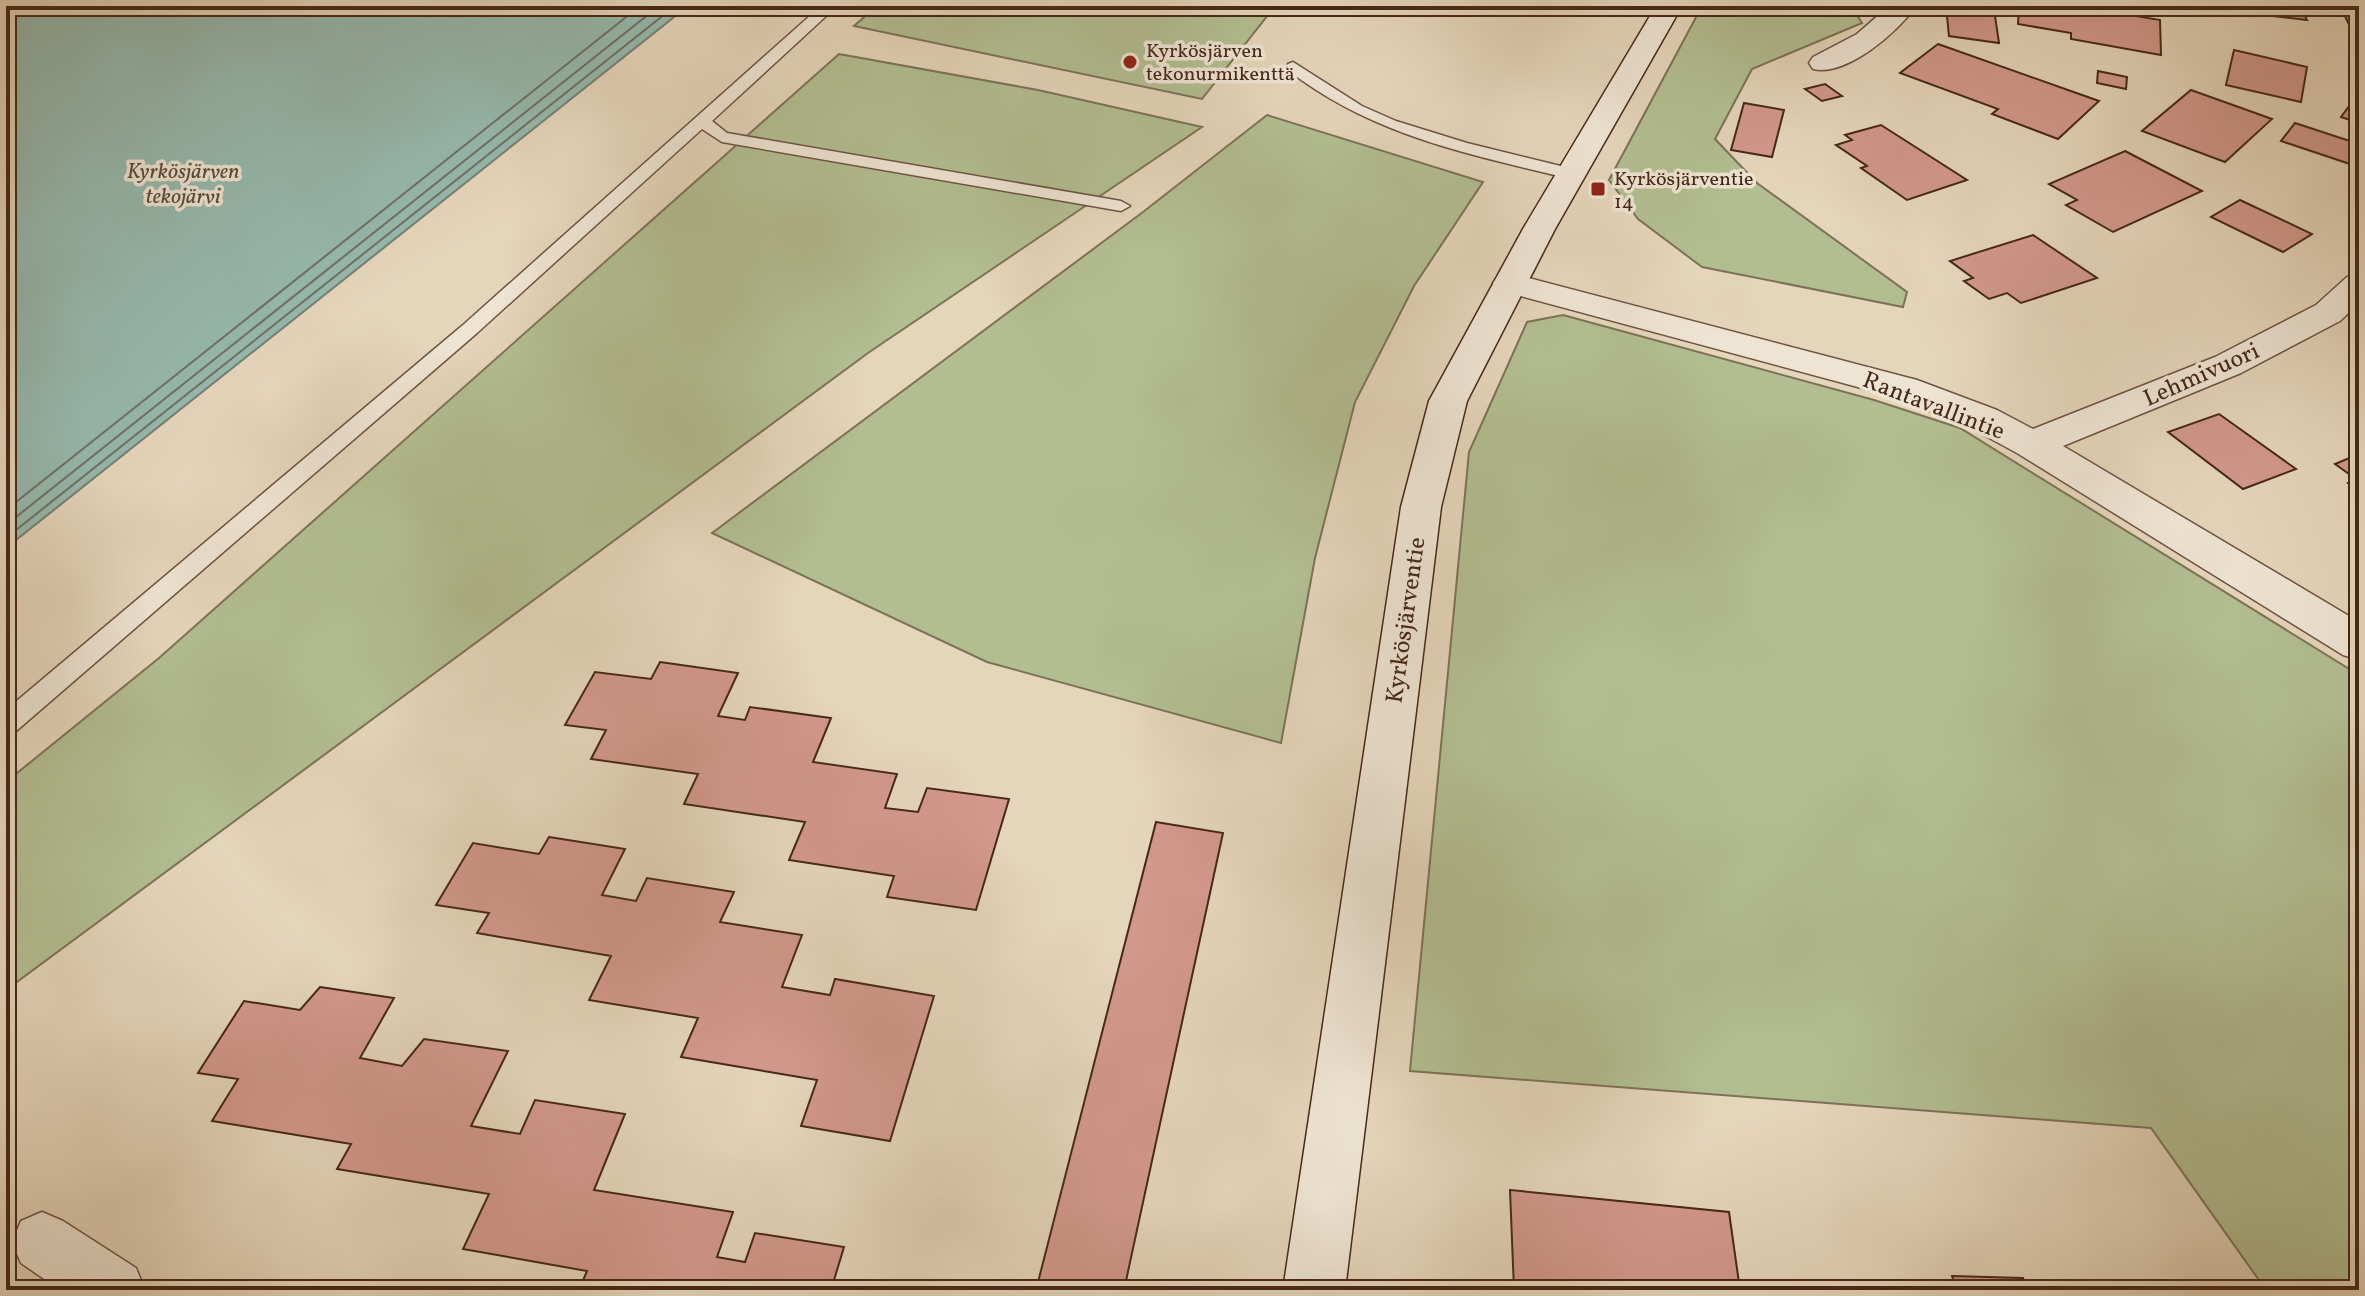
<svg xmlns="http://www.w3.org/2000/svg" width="2365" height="1296" font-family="Vollkorn,serif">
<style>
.green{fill:#b2be92;stroke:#7c7356;stroke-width:2}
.water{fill:#96b9ae;stroke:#767f72;stroke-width:2}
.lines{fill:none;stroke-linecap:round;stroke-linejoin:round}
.shore{stroke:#6e7064;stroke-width:2}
.building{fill:#d2988c;stroke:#462819;stroke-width:2}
.lane-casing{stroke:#6e5342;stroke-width:3}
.street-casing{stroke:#6e5342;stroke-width:3}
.secondary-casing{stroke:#462819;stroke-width:3}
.lane{fill:#eee4d3;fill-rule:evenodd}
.street{fill:#eee4d3;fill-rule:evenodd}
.secondary{fill:#eee4d3;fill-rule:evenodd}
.poi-dot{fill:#8f2418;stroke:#eee4d3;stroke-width:3}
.labels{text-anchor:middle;stroke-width:7;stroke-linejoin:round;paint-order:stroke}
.far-poi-label{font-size:20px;fill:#462819;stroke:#eee4d3;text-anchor:start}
.far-water-label{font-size:22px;font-style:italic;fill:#5a4c3e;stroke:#eee4d3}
.street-label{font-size:24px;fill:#462819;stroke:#eee4d3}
</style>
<rect width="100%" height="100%" fill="#e5d5bb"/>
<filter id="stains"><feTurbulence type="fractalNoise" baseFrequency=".0025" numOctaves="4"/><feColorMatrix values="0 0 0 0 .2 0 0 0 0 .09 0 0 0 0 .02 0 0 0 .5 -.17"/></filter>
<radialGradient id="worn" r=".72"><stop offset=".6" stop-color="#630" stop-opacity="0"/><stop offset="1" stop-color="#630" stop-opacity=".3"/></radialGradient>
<g class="green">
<path d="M 877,6 L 1275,6 L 1202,99 L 854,26 Z"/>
<path d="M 1702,6 L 1851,6 L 1862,23 L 1752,69 L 1715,139 L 1757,183 L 1907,292 L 1903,307 L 1702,267 L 1638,219 L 1609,180 Z"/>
<path d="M 839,54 L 1038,90 L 1202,127 L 868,353 L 6,990 L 6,782 L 159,658 Z"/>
<path d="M 1267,115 L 1483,182 L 1414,286 L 1355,402 L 1315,558 L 1281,743 L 987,662 L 712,533 L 1143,212 Z"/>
<path d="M 1563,315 L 1874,400 L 1960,428 L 2359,675 L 2359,1290 L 2266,1290 L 2151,1128 L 1410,1071 L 1469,452 L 1527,322 Z"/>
</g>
<path class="water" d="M 6,6 L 688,6 L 6,548 Z"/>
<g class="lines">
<g class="shore">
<path d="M 6,510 L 640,6"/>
<path d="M 6,525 L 659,6"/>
<path d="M 6,538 L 675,6"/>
</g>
</g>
<g class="building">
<path d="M 1946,6 L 1994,9 L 1999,43 L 1949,36 Z"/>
<path d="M 2019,6 L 2076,6 L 2160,20 L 2161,55 L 2071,39 L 2071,33 L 2018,24 Z"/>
<path d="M 2245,6 L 2300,6 L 2307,20 L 2247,13 Z"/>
<path d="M 2340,6 L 2359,8 L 2359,36 L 2354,35 Z"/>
<path d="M 1938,44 L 2099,101 L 2058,139 L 1992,114 L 1998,109 L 1900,73 Z"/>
<path d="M 2234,50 L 2307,67 L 2301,102 L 2226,85 Z"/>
<path d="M 2098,71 L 2127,77 L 2126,89 L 2097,83 Z"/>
<path d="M 1825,84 L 1842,96 L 1822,101 L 1805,89 Z"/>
<path d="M 2191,90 L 2272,119 L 2225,162 L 2142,131 Z"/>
<path d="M 2353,101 L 2359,103 L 2359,123 L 2341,117 Z"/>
<path d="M 1744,103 L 1784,110 L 1772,157 L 1731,150 Z"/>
<path d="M 2295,123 L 2359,144 L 2359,167 L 2281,141 Z"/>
<path d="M 1881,125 L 1967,180 L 1907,200 L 1861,168 L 1867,166 L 1836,145 L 1852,140 L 1845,135 Z"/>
<path d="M 2125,151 L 2202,191 L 2113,232 L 2066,205 L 2077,200 L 2049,184 Z"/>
<path d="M 2240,200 L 2312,234 L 2283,252 L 2211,217 Z"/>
<path d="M 2033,235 L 2097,278 L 2021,303 L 2007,293 L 1989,299 L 1964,281 L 1973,278 L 1950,261 Z"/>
<path d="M 2219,414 L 2296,469 L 2243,489 L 2168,432 Z"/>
<path d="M 2359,454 L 2359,490 L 2348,483 L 2356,479 L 2335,464 Z"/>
<path d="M 660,662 L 738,673 L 718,716 L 745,720 L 750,707 L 831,718 L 813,762 L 897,774 L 885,808 L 918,812 L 927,788 L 1009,799 L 976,910 L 887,897 L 894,876 L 789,860 L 805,822 L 684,804 L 698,774 L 591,759 L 606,730 L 565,725 L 595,672 L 651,679 Z"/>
<path d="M 1156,822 L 1223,833 L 1124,1290 L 1036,1290 Z"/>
<path d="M 549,837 L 625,849 L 602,895 L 636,901 L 647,878 L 734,892 L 720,922 L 802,935 L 782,987 L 830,995 L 835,979 L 934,996 L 890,1141 L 801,1126 L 817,1080 L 681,1057 L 698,1018 L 589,1000 L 611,956 L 477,933 L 489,913 L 436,905 L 473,843 L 539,854 Z"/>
<path d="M 320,987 L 394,998 L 360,1058 L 402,1066 L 424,1039 L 508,1051 L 471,1126 L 520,1134 L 535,1100 L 625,1114 L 594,1190 L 733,1212 L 717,1257 L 745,1262 L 755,1233 L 844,1247 L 831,1290 L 579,1290 L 587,1271 L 463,1249 L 489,1194 L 337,1169 L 351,1144 L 212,1121 L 238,1079 L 198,1073 L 244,1001 L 300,1010 Z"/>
<path d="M 1510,1190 L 1729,1212 L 1740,1290 L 1514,1290 Z"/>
<path d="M 1952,1276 L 2023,1278 L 2027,1290 L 1957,1290 Z"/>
</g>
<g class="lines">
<defs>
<g id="lane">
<path d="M 821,6 L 837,6 L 712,121 L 727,133 L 1121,201 L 1130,206 L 1121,211 L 722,142 L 702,129 L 477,333 L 15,732 L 6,735 L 6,710 L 463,325 Z"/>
<path d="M 1293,62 L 1362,106 L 1396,121 L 1467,143 L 1577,170 L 1580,174 L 1571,179 C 1469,154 1373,136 1288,70 L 1288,64 Z"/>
</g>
<g id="street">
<path d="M 1889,6 L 1916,6 C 1898,32 1846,77 1813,69 L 1809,63 L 1813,57 L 1857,34 Z"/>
<path d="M 1510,273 L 1917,380 L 1997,410 L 2033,429 L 2215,357 L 2316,305 L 2347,277 L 2359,274 L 2359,303 L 2340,321 L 2241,373 L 2063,446 L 2359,622 L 2359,660 L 2343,655 L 2017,453 L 1971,428 L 1891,396 L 1498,290 L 1493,283 L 1498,276 Z"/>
<path d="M 42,1212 L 63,1221 L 136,1268 L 145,1290 L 60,1290 L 21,1263 L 12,1242 L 21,1221 Z"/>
</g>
<path id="secondary" d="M 1656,6 L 1682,6 L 1555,229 L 1467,401 L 1441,507 L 1345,1290 L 1283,1290 L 1401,507 L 1429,401 L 1523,229 Z"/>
</defs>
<use href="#lane" class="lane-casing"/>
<use href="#street" class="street-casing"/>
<use href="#secondary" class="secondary-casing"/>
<use href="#lane" class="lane"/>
<use href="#street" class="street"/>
<use href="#secondary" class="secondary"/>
</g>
<g class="poi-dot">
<circle cx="1130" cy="62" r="8"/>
<rect x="1590" y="181" width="16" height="16" rx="4"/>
</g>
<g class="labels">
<g class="far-poi-label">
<text x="1146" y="57">Kyrkösjärven<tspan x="1146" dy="23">tekonurmikenttä</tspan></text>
<text x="1614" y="185">Kyrkösjärventie<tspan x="1614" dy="23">14</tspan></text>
</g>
<g class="far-water-label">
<text x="183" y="178">Kyrkösjärven<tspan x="183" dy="25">tekojärvi</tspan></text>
</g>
<g class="street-label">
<text transform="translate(2201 374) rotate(-24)" y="8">Lehmivuori</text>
<text transform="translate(1934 405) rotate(21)" y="8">Rantavallintie</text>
<text transform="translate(1405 620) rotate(-82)" y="8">Kyrkösjärventie</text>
</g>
</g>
<rect width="2365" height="1296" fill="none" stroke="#e5d5bb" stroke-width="32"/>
<rect x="8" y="8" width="2349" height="1280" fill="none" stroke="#462819" stroke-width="4"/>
<rect x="16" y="16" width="2333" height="1264" fill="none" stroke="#462819" stroke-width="2"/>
<rect width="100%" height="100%" filter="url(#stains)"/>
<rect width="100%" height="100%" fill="url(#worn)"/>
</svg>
